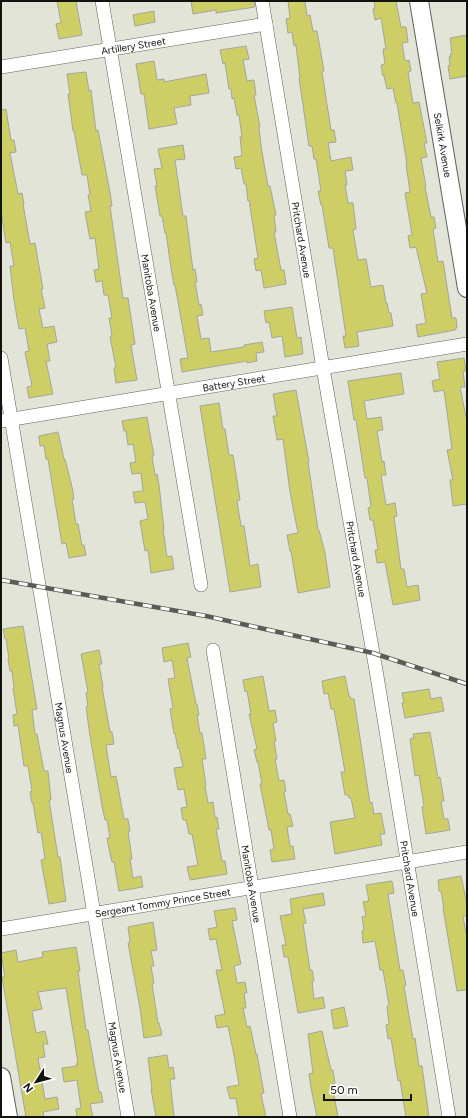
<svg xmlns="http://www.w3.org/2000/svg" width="468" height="1118" font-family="Figtree,sans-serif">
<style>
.building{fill:#cdce66;stroke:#a5a69b}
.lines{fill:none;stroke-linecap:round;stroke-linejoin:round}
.street-casing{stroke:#616258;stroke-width:14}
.secondary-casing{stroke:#616258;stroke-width:20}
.street{stroke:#fff;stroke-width:13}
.secondary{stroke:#fff;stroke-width:18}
.rail-casing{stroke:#5b5c55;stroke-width:4.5}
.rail{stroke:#fff;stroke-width:3;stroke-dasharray:9;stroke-linecap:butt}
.labels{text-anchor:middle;stroke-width:3;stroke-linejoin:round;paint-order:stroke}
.street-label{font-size:10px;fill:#12130f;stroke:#fff}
</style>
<rect width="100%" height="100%" fill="#e3e4d8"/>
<g class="building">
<path d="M 57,1 L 76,1 L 82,35 L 59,39 L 56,24 L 61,23 Z"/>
<path d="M 191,1 L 254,1 L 255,7 L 216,13 L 216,10 L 193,14 Z"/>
<path d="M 288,1 L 305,1 L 307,16 L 310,15 L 313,31 L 317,31 L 324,71 L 322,72 L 331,130 L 334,130 L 336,142 L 328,143 L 331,161 L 351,157 L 353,170 L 345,171 L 347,185 L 345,185 L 348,203 L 353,203 L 356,229 L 353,230 L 358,260 L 366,259 L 371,287 L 383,285 L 386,303 L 387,303 L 389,313 L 391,313 L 393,326 L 357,332 L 359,346 L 345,348 L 343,336 L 346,336 L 333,248 L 329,248 L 322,205 L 321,205 L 318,191 L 321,191 L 316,159 L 314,159 L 312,146 L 309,146 L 299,78 L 300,78 L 296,45 L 294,46 L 292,32 L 288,33 L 286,19 L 290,18 Z"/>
<path d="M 374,1 L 396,1 L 401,27 L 406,27 L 408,42 L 402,43 L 405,61 L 409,60 L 411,71 L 408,72 L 413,103 L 419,102 L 427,143 L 424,143 L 427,157 L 421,158 L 426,187 L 425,187 L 431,217 L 434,217 L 436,228 L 433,229 L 438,262 L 443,261 L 452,318 L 456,318 L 457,327 L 455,330 L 418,337 L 416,325 L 426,323 L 421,294 L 427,293 L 416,247 L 410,248 L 408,236 L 412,235 L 405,193 L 410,192 L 406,164 L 407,164 L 397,103 L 396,103 L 393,88 L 387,89 L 384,76 L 383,76 L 381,65 L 385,64 L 383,49 L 386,49 L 381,18 L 375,20 L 373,9 L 375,8 Z"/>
<path d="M 154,11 L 155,22 L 135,26 L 133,15 Z"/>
<path d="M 467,35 L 467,76 L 450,79 L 448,66 L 450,66 L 449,57 L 451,57 L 450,54 L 452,54 L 450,38 Z"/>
<path d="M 246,46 L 249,59 L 243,60 L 247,81 L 254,80 L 256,95 L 254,95 L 260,127 L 259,127 L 261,146 L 268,186 L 270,186 L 276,215 L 274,215 L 276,232 L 274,232 L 281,270 L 284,270 L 286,284 L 264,288 L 261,270 L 256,271 L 254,259 L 258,258 L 249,200 L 248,201 L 246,184 L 244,184 L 241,168 L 236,169 L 234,157 L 242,156 L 240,137 L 242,137 L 239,115 L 237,115 L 234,98 L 232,99 L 231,89 L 229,89 L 225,63 L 223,64 L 220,50 Z"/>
<path d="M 154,61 L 157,80 L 164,79 L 164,82 L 206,74 L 209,93 L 190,96 L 191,105 L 174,108 L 177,124 L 149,129 L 144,94 L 141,94 L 136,64 Z"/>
<path d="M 86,72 L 89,91 L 91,90 L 96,131 L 98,130 L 110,192 L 112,206 L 110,206 L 123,298 L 128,298 L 135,344 L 131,345 L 137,380 L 116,383 L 114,368 L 116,367 L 110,337 L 112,336 L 109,318 L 112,318 L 108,295 L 104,295 L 102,281 L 96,282 L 94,270 L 99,269 L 95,238 L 90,239 L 85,212 L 91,211 L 88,195 L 90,195 L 87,175 L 82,175 L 74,131 L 73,131 L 68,94 L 70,94 L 67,74 Z"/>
<path d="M 6,109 L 11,140 L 14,140 L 16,152 L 10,153 L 18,194 L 22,193 L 24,204 L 23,204 L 30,244 L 35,243 L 40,272 L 43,289 L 41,289 L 45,308 L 39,309 L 43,328 L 54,326 L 57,342 L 47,344 L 50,361 L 46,361 L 53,394 L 29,398 L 27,387 L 32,386 L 25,352 L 29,351 L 25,328 L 19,329 L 14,300 L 10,266 L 14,266 L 10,242 L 6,243 L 1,211 L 1,110 Z"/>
<path d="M 183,145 L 185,159 L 175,160 L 183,216 L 186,216 L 193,270 L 195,269 L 197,282 L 195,282 L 199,305 L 201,304 L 203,315 L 197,316 L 201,339 L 209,338 L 211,352 L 244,347 L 244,345 L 262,342 L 264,352 L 256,353 L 257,361 L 247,363 L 247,361 L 182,372 L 180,359 L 188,358 L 175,285 L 174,285 L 171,268 L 166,233 L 165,233 L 162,216 L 160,216 L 155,186 L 157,186 L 154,169 L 162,168 L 158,149 Z"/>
<path d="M 292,307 L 297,338 L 301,337 L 303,354 L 285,357 L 282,336 L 272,338 L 269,322 L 266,323 L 264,311 Z"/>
<path d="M 464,358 L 466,371 L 463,371 L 465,387 L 460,387 L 466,417 L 467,417 L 467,504 L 453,506 L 450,480 L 453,480 L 447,450 L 452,449 L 444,390 L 434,392 L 432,381 L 440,379 L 437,362 Z"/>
<path d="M 401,373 L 404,394 L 364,401 L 367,419 L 381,417 L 383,430 L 377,431 L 382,462 L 384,461 L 386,475 L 381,475 L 386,505 L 395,503 L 397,516 L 394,517 L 401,569 L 404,569 L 407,587 L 418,585 L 420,600 L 393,605 L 385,562 L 377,563 L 375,550 L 378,550 L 373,520 L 370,520 L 368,508 L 371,507 L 367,478 L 365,478 L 356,420 L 354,420 L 348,381 Z"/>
<path d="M 296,390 L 309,462 L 308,462 L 318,530 L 319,530 L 325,553 L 330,587 L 298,593 L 291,551 L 290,551 L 287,535 L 298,533 L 290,492 L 283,439 L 277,440 L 273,416 L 277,416 L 273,394 Z"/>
<path d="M 219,403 L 223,429 L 225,429 L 229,455 L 233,455 L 240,500 L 237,501 L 241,526 L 244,526 L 250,566 L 258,564 L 261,587 L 230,592 L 200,406 Z"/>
<path d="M 147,417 L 154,456 L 152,456 L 155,475 L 157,474 L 159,485 L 164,529 L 163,529 L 167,557 L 172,556 L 174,569 L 151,573 L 148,550 L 145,551 L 140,521 L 148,519 L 145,502 L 135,503 L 133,492 L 143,491 L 141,473 L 132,474 L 130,463 L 136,462 L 133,444 L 128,445 L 126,431 L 124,431 L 122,421 Z"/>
<path d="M 58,432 L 64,459 L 65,459 L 72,487 L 74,499 L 72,499 L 76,524 L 78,524 L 82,545 L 84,545 L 86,555 L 69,558 L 66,543 L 62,544 L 48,459 L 46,459 L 44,445 L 40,446 L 39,436 Z"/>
<path d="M 23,626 L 37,709 L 32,710 L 35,734 L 37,734 L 44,771 L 48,771 L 51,800 L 49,800 L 58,857 L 60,857 L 66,901 L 49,904 L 41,860 L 45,859 L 41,832 L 38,833 L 33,803 L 32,803 L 30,792 L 32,791 L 28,766 L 24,766 L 18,725 L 14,726 L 13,715 L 17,714 L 13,688 L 14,688 L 12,671 L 10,671 L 8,659 L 9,659 L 6,639 L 5,639 L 3,629 Z"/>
<path d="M 188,643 L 191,657 L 187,658 L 196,704 L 197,704 L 199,715 L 197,715 L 200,733 L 202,733 L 206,759 L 202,759 L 206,785 L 205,786 L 208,803 L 213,802 L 215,818 L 217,817 L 219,829 L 216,829 L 222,861 L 225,861 L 227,874 L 190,880 L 187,867 L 198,865 L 192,834 L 189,834 L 186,820 L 183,820 L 181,808 L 187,807 L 184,789 L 178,790 L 174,768 L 183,767 L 179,748 L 178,749 L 175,733 L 174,734 L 170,709 L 173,708 L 168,679 L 175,678 L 172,660 L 164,662 L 162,648 Z"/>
<path d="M 99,650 L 102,664 L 99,664 L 103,687 L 102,687 L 110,732 L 112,732 L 114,744 L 106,745 L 111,777 L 116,776 L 124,819 L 128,819 L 130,831 L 128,831 L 132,859 L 130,859 L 133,878 L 141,876 L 143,887 L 119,891 L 114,862 L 112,862 L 109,849 L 107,838 L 110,838 L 107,820 L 105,820 L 102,806 L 90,736 L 86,707 L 88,706 L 86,693 L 88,692 L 81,654 Z"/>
<path d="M 263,676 L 269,711 L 275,710 L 277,722 L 273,723 L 276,741 L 274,741 L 277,759 L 275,759 L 279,781 L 284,780 L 286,791 L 284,792 L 288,814 L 290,814 L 293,826 L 287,827 L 290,846 L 293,846 L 295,859 L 272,862 L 270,850 L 274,849 L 271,830 L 269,830 L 260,784 L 262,784 L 258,762 L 257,762 L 254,750 L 257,749 L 249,714 L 251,714 L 247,691 L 245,692 L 243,680 Z"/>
<path d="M 345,676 L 349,696 L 350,696 L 351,699 L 354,699 L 370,803 L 372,802 L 374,814 L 381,813 L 385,834 L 380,834 L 382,845 L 335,854 L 330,822 L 355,818 L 351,798 L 349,798 L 348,795 L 345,795 L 341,772 L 345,772 L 334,709 L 331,709 L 328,693 L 324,694 L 322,681 Z"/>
<path d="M 429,689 L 431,699 L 441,697 L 444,711 L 405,718 L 402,703 L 404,703 L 402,693 Z"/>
<path d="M 430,732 L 438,778 L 440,777 L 444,801 L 441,802 L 444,819 L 448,819 L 450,830 L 426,834 L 422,807 L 424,806 L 419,775 L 415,776 L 410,739 L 414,738 L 413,734 Z"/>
<path d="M 461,876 L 467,904 L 467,916 L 463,916 L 466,934 L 467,934 L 467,990 L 457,991 L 443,908 L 444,908 L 441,891 L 439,891 L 438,880 Z"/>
<path d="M 392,881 L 394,893 L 388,894 L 400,970 L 403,970 L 406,985 L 404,986 L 413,1039 L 415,1038 L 419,1066 L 422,1066 L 429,1117 L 406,1117 L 400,1080 L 398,1081 L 391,1038 L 388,1039 L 386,1025 L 389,1024 L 387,1006 L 389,1005 L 383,970 L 380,970 L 375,941 L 363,943 L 362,931 L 364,930 L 362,917 L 366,916 L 363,902 L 369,901 L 366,885 Z"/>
<path d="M 323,893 L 325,905 L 303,909 L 306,923 L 303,924 L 310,970 L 312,970 L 314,981 L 312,981 L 314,999 L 323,997 L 325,1008 L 298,1013 L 288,957 L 284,957 L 282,945 L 286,945 L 280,916 L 292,914 L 290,899 Z"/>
<path d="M 235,908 L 237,920 L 232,921 L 241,964 L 234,966 L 237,983 L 245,982 L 247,993 L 244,993 L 246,1008 L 243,1008 L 247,1027 L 250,1026 L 256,1054 L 257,1054 L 264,1093 L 261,1094 L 266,1117 L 239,1117 L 236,1098 L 230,1099 L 227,1087 L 239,1085 L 234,1055 L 228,1026 L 217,1028 L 215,1016 L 225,1014 L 216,970 L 222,970 L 216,939 L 210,940 L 208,929 L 217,927 L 214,911 Z"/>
<path d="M 153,922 L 157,950 L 151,951 L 154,966 L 151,966 L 154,984 L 152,984 L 158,1023 L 159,1023 L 162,1035 L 144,1038 L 140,1008 L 128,943 L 130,942 L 128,927 Z"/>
<path d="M 76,947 L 80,971 L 78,971 L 86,1030 L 88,1030 L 99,1092 L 101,1092 L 103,1102 L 90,1104 L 93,1117 L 77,1117 L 76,1109 L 81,1108 L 77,1080 L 64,1082 L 62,1068 L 77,1066 L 76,1064 L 78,1063 L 66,988 L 38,992 L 42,1009 L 32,1011 L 36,1033 L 45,1031 L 48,1044 L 43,1044 L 45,1057 L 38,1058 L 45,1099 L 57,1097 L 59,1109 L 43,1112 L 44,1117 L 26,1117 L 2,977 L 5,977 L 1,953 L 16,950 L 18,962 L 43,957 L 42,952 Z"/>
<path d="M 344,1007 L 348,1026 L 334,1029 L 331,1010 Z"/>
<path d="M 322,1031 L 331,1070 L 333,1070 L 335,1083 L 332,1084 L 338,1117 L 317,1117 L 311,1088 L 309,1074 L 313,1073 L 308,1034 Z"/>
<path d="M 167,1055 L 169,1068 L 173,1067 L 175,1079 L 170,1079 L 174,1117 L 156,1117 L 151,1089 L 152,1089 L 148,1058 Z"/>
</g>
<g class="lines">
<defs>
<g id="street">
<path id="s1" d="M 102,1 L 201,585"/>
<path id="s2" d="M 262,1 L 323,368 L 377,676 L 449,1117"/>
<path id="s3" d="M 1,67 L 266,24"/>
<path id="s4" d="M 1,358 L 128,1117"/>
<path id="s5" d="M 1,421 L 467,344"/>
<path id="s6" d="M 213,650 L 290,1117"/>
<path id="s7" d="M 1,929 L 467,852"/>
</g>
<g id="secondary">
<path id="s8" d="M 419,1 L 467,288"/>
<path d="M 1,1077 L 8,1117"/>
</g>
</defs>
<use href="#street" class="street-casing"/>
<use href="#secondary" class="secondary-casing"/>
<use href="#street" class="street"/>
<use href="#secondary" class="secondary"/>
<defs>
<path id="rail" d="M 1,580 L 206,616 L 373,653 L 467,684"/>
</defs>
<use href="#rail" class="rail-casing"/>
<use href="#rail" class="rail"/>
</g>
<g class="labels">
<g class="street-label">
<text dy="4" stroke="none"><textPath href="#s3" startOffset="134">Artillery Street</textPath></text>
<text dy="4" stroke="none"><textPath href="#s8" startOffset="146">Selkirk Avenue</textPath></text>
<text dy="4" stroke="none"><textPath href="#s2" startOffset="242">Pritchard Avenue</textPath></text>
<text dy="4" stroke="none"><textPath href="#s1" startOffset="296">Manitoba Avenue</textPath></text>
<text dy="4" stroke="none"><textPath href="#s5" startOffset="236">Battery Street</textPath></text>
<text dy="4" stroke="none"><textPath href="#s2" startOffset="566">Pritchard Avenue</textPath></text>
<text dy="4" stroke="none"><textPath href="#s4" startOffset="385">Magnus Avenue</textPath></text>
<text dy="4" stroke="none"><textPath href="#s2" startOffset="890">Pritchard Avenue</textPath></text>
<text dy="4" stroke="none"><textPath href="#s6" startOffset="237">Manitoba Avenue</textPath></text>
<text dy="4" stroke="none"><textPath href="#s7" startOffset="164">Sergeant Tommy Prince Street</textPath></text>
<text dy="4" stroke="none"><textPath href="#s4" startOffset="709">Magnus Avenue</textPath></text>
</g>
</g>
<rect width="468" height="1118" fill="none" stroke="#12130f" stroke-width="4"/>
<g transform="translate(36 1082) rotate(234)" stroke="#ffffff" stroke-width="3" paint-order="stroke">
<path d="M0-3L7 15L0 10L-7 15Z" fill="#12130f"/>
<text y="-6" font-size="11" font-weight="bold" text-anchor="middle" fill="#12130f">N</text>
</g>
<path d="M324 1094v6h87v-6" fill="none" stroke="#12130f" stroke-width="2"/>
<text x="330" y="1094" font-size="12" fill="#12130f" stroke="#ffffff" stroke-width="3" paint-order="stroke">50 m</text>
</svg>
